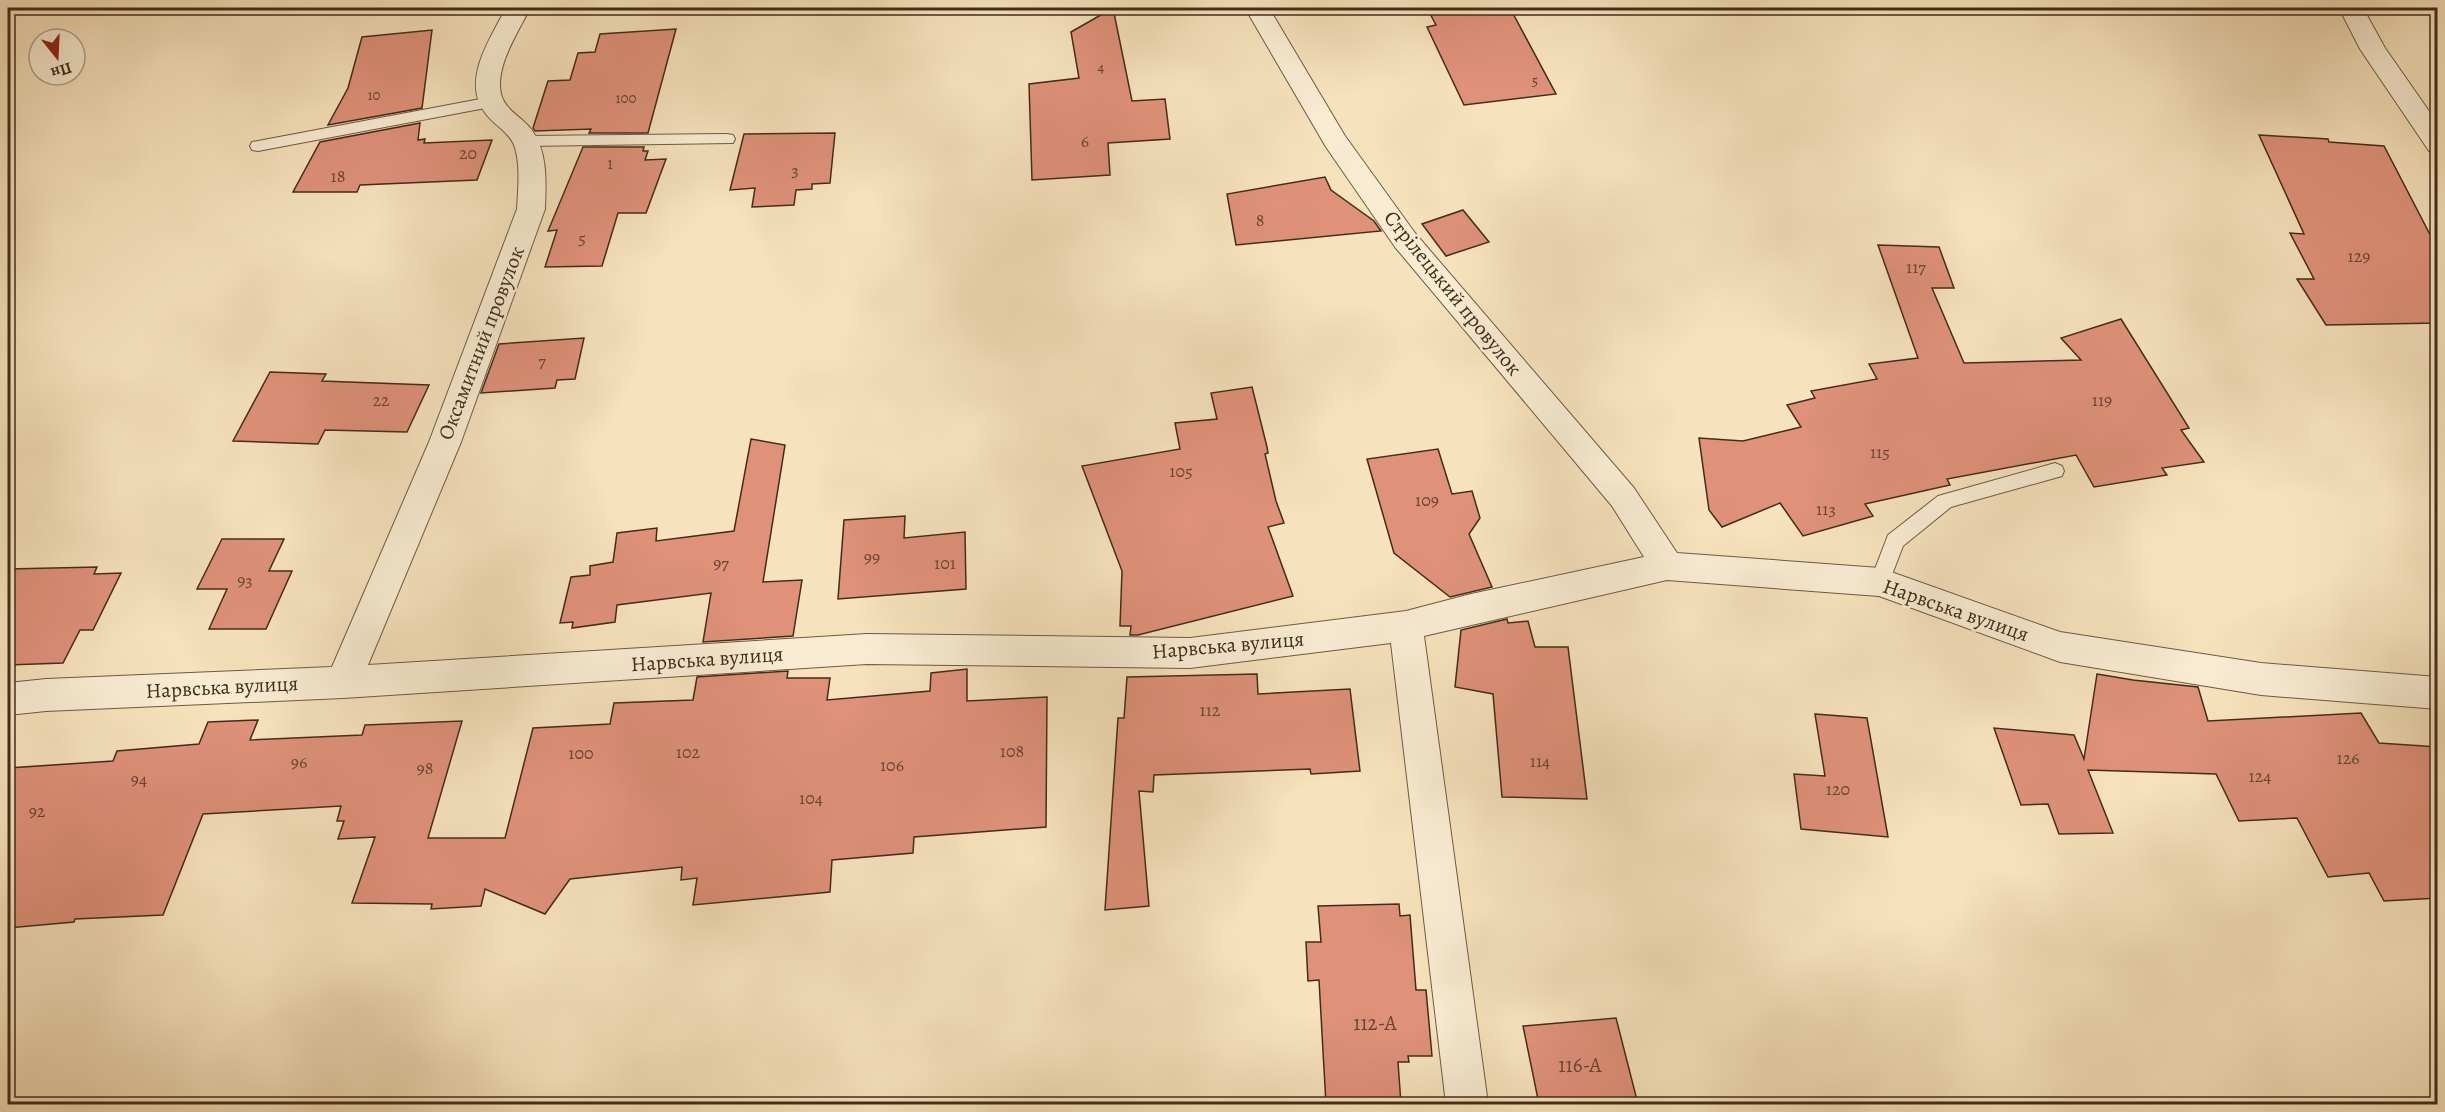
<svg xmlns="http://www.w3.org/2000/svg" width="2445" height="1112" font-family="Alegreya,serif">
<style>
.building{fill:#df917a;stroke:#422c1a;stroke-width:1.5}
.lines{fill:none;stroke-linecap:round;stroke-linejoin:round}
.lane-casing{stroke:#6f5a42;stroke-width:2}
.street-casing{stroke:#6f5a42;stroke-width:2}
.lane{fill:#f9ecd3;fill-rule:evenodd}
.street{fill:#f9ecd3;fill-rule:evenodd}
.labels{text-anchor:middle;stroke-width:5;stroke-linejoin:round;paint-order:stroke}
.far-number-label{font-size:15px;fill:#694532}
.number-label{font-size:18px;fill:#694532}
.street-label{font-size:21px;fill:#422c1a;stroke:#f9ecd3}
.near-number-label{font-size:21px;fill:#694532}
</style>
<rect width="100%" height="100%" fill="#f6e2bc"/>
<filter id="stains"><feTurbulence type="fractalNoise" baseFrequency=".00333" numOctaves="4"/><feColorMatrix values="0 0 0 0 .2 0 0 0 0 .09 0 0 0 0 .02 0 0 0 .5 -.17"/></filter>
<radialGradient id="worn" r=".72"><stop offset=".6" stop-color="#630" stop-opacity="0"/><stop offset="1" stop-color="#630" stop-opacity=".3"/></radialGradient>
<g class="building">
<path d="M 1113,8 L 1132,101 L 1165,99 L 1170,139 L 1108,143 L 1110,175 L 1032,180 L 1029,84 L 1079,78 L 1071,32 Z"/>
<path d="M 1427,8 L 1510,8 L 1556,94 L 1464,105 L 1427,27 L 1436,25 Z"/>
<path d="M 676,29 L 648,133 L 589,133 L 591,129 L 535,131 L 533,128 L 548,81 L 570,80 L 578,53 L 595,52 L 600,34 Z"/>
<path d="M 432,30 L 422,108 L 328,125 L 348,88 L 362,37 Z"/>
<path d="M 420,123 L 418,140 L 425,139 L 424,143 L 492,140 L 477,180 L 360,185 L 357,192 L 293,192 L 320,142 Z"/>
<path d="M 835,133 L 830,183 L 812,184 L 812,189 L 796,190 L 794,205 L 752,207 L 755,188 L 730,190 L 744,134 Z"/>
<path d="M 2259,135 L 2328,139 L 2329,142 L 2384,146 L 2438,250 L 2438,323 L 2326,325 L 2297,279 L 2314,279 L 2290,233 L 2304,234 Z"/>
<path d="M 583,147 L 644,147 L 643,151 L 648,151 L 645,160 L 666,159 L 646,213 L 618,213 L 602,266 L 545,267 L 557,230 L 548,231 Z"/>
<path d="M 1325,177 L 1331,190 L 1374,221 L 1381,231 L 1236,245 L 1227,194 Z"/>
<path d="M 1463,210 L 1489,242 L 1446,256 L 1422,224 Z"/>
<path d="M 1878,245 L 1939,247 L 1954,288 L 1932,288 L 1964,363 L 2081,360 L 2061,338 L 2121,319 L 2189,428 L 2181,430 L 2204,462 L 2162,468 L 2167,475 L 2094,487 L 2076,455 L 1947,479 L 1950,485 L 1865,504 L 1873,516 L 1803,536 L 1780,503 L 1722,527 L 1709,510 L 1699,438 L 1743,441 L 1801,427 L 1787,405 L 1815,398 L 1811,391 L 1877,379 L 1869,364 L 1918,358 Z"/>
<path d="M 584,338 L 575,379 L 557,380 L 555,388 L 481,393 L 499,344 Z"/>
<path d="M 270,372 L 326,374 L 322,381 L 429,385 L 407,432 L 325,430 L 318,444 L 233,441 Z"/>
<path d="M 1252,387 L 1267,447 L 1268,453 L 1265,454 L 1276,501 L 1284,523 L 1268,527 L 1293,596 L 1138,635 L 1130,635 L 1131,626 L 1120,626 L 1122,571 L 1082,466 L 1180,449 L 1175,423 L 1217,419 L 1211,393 Z"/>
<path d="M 751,439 L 785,445 L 763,582 L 802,580 L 793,636 L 703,642 L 711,593 L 617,605 L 615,622 L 572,628 L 573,622 L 560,623 L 571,577 L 590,575 L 590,566 L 613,562 L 617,533 L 657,528 L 656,541 L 734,531 Z"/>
<path d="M 1438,449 L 1452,494 L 1472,491 L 1480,518 L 1469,534 L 1492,587 L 1450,597 L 1394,553 L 1367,459 Z"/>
<path d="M 905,516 L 904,538 L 965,532 L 966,589 L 838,599 L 844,520 Z"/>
<path d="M 222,539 L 284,539 L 269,571 L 292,571 L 266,629 L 209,629 L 227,589 L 197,589 Z"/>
<path d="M 97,567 L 94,574 L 121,573 L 93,630 L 80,630 L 63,663 L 8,665 L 8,569 Z"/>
<path d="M 1507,619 L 1508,623 L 1528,621 L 1535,647 L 1568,647 L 1587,799 L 1502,797 L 1493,694 L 1455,687 L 1461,630 Z"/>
<path d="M 967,669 L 967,701 L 1047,697 L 1046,827 L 914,837 L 913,853 L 832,860 L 830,892 L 693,905 L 697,878 L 681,880 L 682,867 L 570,879 L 545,914 L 485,889 L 481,906 L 431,909 L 432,904 L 352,903 L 375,837 L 338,839 L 344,821 L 337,821 L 341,806 L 203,814 L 163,915 L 75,919 L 74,922 L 8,928 L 8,768 L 113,761 L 117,751 L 199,744 L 208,722 L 258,720 L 250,740 L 362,735 L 365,725 L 462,721 L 428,838 L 505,838 L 533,728 L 610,724 L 614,703 L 693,700 L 697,677 L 788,671 L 787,678 L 830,678 L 827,700 L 930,691 L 931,673 Z"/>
<path d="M 1257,674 L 1258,694 L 1350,689 L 1360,771 L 1311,774 L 1310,769 L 1154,775 L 1153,792 L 1139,791 L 1149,906 L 1105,910 L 1118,718 L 1124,718 L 1127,677 Z"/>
<path d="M 2097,674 L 2133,680 L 2198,687 L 2208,721 L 2361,713 L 2379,743 L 2438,747 L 2438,898 L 2384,901 L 2369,873 L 2328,877 L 2297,818 L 2239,821 L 2216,774 L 2088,770 L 2113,833 L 2059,834 L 2048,804 L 2021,805 L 1994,728 L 2074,735 L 2084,759 Z"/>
<path d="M 1815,714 L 1867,718 L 1888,837 L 1801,829 L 1794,774 L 1825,776 Z"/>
<path d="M 1399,904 L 1400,916 L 1410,915 L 1416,990 L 1426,990 L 1432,1056 L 1408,1056 L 1409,1062 L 1398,1062 L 1401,1104 L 1326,1104 L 1319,980 L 1308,981 L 1306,942 L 1321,942 L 1318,906 Z"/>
<path d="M 1616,1018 L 1638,1104 L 1539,1104 L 1523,1026 Z"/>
</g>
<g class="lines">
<defs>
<g id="lane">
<path d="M 491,97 L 496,98 L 499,102 L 496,106 L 258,151 L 252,150 L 250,146 L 252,142 L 258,141 Z"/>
<path d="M 727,134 L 733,135 L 735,139 L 733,143 L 526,146 L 520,145 L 518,141 L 520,137 L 526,136 Z"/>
<path d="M 2055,463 L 2062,466 L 2064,471 L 2062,476 L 1951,507 L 1903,546 L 1887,588 L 1880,590 L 1873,588 L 1870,582 L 1888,535 L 1938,496 Z"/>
</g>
<g id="street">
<path d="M 506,8 L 530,8 C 518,33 495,66 501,94 C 505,110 522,117 531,129 C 548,151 546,182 545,209 L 461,442 L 368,665 L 867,634 L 1190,638 L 1406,611 L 1471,594 L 1644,557 L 1612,506 L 1395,247 L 1326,147 L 1245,8 L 1269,8 L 1345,136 L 1415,233 L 1634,488 L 1677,553 L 1880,568 L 2060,632 L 2261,663 L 2438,677 L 2438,709 L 2261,695 L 2060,662 L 1879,596 L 1667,580 L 1424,636 L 1488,1104 L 1446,1104 L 1391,643 L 1190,668 L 867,664 L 343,698 L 46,711 L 8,715 L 8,683 L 46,679 L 332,667 L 429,442 L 517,209 C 518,189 521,164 514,145 C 509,132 494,125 486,114 C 460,82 490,39 506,8 Z"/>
<path d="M 2339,8 L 2363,8 L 2385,48 L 2438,124 L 2438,154 L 2429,151 L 2360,49 Z"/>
</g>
</defs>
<use href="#lane" class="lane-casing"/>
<use href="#street" class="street-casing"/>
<use href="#lane" class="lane"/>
<use href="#street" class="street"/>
</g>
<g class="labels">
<g class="far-number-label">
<text x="1101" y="72">4</text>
<text x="1535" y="86">5</text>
<text x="374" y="100">10</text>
<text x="626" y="103">100</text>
</g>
<g class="number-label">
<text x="1085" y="147">6</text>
<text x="468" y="159">20</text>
<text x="610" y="169">1</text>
<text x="795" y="176">3</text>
<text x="338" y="182">18</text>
<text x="1260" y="226">8</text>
<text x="582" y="244">5</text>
<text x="2359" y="262">129</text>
<text x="1916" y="273">117</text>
<text x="542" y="367">7</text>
<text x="381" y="406">22</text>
<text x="2102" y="406">119</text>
<text x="1880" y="458">115</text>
<text x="1181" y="477">105</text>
<text x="1427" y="506">109</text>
<text x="1826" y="515">113</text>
<text x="872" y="563">99</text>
<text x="721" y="569">97</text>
<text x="945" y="569">101</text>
<text x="245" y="586">93</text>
<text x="1210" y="716">112</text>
<text x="1012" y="757">108</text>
<text x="688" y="758">102</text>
<text x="581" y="759">100</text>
<text x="2348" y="764">126</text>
<text x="1540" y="767">114</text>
<text x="299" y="768">96</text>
<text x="892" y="771">106</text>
<text x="425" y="774">98</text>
<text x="2260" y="782">124</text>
<text x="139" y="785">94</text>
<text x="1838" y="795">120</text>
<text x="811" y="804">104</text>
<text x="37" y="817">92</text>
</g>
<g class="street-label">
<text transform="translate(1453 293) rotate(51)" y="7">Стрілецький провулок</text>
<text transform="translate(481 343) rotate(-69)" y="7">Оксамитний провулок</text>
<text transform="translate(1956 610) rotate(19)" y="7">Нарвська вулиця</text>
<text transform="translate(1228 645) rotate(-5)" y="7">Нарвська вулиця</text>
<text transform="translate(707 659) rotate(-4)" y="7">Нарвська вулиця</text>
<text transform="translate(222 687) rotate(-3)" y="7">Нарвська вулиця</text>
</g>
<g class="near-number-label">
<text x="1375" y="1030">112-А</text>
<text x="1580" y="1072">116-А</text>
</g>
</g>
<rect width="2445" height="1112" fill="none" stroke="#f6e2bc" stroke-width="30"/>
<rect x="9" y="9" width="2427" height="1094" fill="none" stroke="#422c1a" stroke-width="3"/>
<rect x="15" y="15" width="2415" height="1082" fill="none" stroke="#422c1a" stroke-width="1.5"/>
<g transform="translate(57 57) rotate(162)"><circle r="28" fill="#f9ecd3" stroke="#b09f89" stroke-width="1.5"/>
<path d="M0-4.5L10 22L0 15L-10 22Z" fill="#8f2418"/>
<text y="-9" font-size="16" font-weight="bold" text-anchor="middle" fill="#422c1a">Пн</text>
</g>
<rect width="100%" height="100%" filter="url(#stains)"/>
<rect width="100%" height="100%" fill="url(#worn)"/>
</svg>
